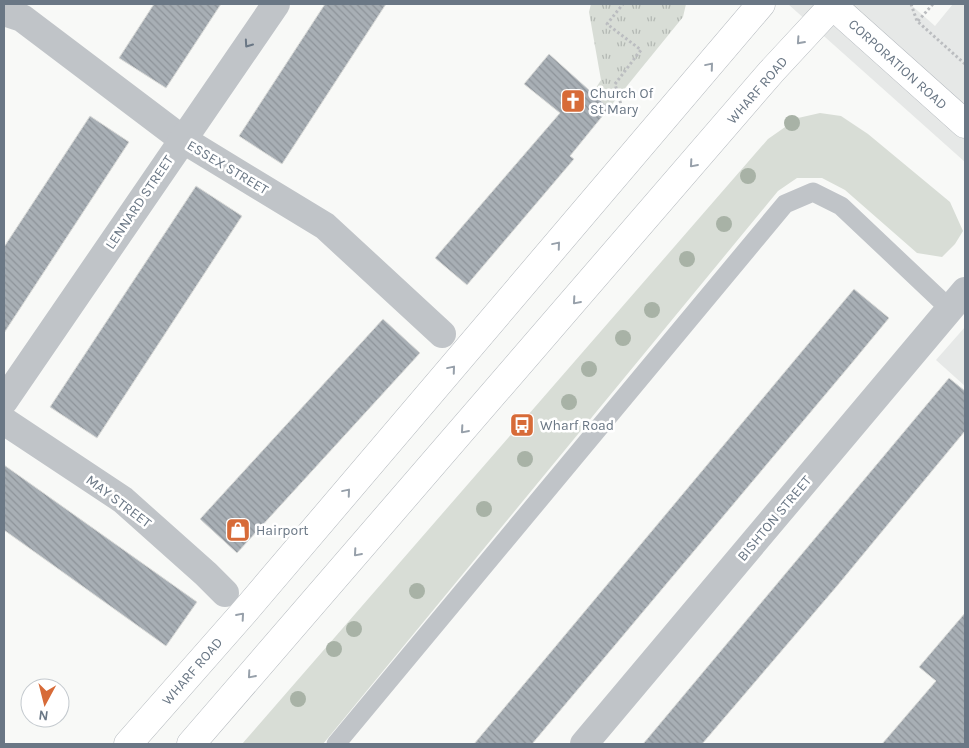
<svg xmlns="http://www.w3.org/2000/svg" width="969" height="748" font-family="Karla,sans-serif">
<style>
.built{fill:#e6e8e7}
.green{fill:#d8ddd6}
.park{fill:url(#park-tufts)}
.building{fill:url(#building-back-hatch);stroke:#dadbd9}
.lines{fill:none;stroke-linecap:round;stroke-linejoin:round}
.secondary-casing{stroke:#b3b8bd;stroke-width:29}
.path{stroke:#bbbdc0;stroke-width:3;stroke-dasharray:2.5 2.5;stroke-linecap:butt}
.lane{stroke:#c0c4c8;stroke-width:19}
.street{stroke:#c0c4c8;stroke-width:28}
.secondary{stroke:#fff;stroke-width:28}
.tree{fill:#a8b2a6}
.oneway{stroke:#97a0aa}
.oneway2{stroke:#6a7785}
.labels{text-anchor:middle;stroke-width:5;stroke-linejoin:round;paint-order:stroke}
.street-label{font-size:14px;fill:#6a7785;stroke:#fff}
.poi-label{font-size:14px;fill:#6a7785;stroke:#fff;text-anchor:start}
</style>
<defs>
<pattern id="park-tufts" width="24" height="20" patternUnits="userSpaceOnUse" patternTransform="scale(1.25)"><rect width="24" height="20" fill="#d8ddd6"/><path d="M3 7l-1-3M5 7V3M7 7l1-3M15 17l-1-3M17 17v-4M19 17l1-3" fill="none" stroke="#b3b8b3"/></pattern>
<pattern id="building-back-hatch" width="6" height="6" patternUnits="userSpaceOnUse" patternTransform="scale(1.25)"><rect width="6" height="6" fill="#a8afb5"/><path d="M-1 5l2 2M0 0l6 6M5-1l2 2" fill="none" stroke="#8d9399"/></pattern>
</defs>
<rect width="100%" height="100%" fill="#f8f9f7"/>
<g class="built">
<path d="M 788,4 L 910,4 L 935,26 L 953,4 L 965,4 L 965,162 Z"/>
<path d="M 965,327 L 965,386 L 936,360 Z"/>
</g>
<path class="green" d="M 820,113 L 841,116 L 868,134 L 950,202 L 963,231 L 955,244 L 942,257 L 917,253 L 845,190 L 822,178 L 797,178 L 778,191 L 323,744 L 242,744 L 768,139 L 798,118 Z"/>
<path class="park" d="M 591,4 L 686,4 L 683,17 L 609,108 L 592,94 L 601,80 L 589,12 Z"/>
<g class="building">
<path d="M 154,4 L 221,4 L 166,88 L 119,58 Z"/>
<path d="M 325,4 L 386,4 L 282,164 L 239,136 Z"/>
<path d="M 549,54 L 609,108 L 570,156 L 574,159 L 467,285 L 435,258 L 560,113 L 524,84 Z"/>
<path d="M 90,116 L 129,142 L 4,333 L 4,247 Z"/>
<path d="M 196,186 L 242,216 L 97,438 L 50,407 Z"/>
<path d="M 854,289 L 889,318 L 851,364 L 532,744 L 474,744 Z"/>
<path d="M 383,319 L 420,353 L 237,553 L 200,519 Z"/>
<path d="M 949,378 L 965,391 L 965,431 L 837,586 L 702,744 L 643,744 Z"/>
<path d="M 4,465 L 197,602 L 166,646 L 4,530 Z"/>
<path d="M 965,613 L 965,744 L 882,744 L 936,681 L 919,667 Z"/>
</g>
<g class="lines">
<defs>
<g id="secondary">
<path d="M 831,4 L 965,124"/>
<path d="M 128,744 L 245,611 L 761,4"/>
<path d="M 191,744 L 771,72 L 834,4"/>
</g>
</defs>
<use href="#secondary" class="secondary-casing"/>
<g class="path">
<path d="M 911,4 L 917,21 L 965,64"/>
<path d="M 918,21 L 933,4"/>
<path d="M 622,108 L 615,84 L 641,50 L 607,24 L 623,4"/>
</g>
<path class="lane" d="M 336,744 L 785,204 L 813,192 L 841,206 L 950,309"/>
<g class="street">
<path d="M 4,12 L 22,18 L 182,139 L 325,226 L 442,334"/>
<path d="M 4,401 L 276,4"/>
<path d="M 4,421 L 123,500 L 206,574 L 225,593"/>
<path d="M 584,744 L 965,291"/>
</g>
<use href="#secondary" class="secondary"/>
</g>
<g class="tree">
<circle cx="792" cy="123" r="8"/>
<circle cx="748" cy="176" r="8"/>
<circle cx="724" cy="224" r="8"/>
<circle cx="687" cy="259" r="8"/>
<circle cx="652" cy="310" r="8"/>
<circle cx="623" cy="338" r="8"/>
<circle cx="589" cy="369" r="8"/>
<circle cx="569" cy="402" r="8"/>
<circle cx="525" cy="459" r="8"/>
<circle cx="484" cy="509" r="8"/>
<circle cx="417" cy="591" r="8"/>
<circle cx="354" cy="629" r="8"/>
<circle cx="334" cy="649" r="8"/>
<circle cx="298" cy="699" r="8"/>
</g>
<defs><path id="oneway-chevron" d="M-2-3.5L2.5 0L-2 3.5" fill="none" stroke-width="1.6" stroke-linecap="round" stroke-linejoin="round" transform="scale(1.25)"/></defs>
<g class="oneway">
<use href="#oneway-chevron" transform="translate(800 41) rotate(132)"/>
<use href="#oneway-chevron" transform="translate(710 66) rotate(-50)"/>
<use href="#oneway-chevron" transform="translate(693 164) rotate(131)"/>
<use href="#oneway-chevron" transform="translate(557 245) rotate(-50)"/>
<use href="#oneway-chevron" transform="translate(576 301) rotate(131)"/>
<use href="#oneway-chevron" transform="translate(452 369) rotate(-50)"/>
<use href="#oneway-chevron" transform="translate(464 430) rotate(131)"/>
<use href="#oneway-chevron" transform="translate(347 492) rotate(-50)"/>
<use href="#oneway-chevron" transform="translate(357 553) rotate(131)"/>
<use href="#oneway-chevron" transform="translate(241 616) rotate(-49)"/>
<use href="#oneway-chevron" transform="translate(251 675) rotate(131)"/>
</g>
<use class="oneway2" href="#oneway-chevron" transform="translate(248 44) rotate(125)"/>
<defs>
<symbol id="church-square" viewBox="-11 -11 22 22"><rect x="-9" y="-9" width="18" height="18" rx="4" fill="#d76b38" stroke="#fff"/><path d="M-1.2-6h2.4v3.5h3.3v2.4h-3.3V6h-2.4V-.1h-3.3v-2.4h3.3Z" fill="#fff"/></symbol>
<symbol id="bus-square" viewBox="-11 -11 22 22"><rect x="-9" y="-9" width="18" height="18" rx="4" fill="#d76b38" stroke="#fff"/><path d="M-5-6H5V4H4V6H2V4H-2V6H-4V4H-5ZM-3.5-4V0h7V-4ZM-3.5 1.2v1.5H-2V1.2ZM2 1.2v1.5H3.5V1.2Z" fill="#fff"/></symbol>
<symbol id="shop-square" viewBox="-11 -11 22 22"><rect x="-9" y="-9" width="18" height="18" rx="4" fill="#d76b38" stroke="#fff"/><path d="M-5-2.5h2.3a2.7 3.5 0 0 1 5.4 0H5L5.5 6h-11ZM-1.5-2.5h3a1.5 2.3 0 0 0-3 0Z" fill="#fff"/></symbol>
</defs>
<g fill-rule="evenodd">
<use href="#church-square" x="559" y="87" width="28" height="28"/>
<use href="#bus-square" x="508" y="411" width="28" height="28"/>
<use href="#shop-square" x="224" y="516" width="28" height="28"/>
</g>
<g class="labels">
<g class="street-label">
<text transform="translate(898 64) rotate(42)" y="5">CORPORATION ROAD</text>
<text transform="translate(757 90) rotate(-49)" y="5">WHARF ROAD</text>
<text transform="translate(228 167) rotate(31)" y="5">ESSEX STREET</text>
<text transform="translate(139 202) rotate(-56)" y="5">LENNARD STREET</text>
<text transform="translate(119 501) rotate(37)" y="5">MAY STREET</text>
<text transform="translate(774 518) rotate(-50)" y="5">BISHTON STREET</text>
<text transform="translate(192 671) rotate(-49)" y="5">WHARF ROAD</text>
</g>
<g class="poi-label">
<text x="590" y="98">Church Of<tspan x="590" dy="16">St Mary</tspan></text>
<text x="540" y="430">Wharf Road</text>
<text x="256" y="535">Hairport</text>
</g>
</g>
<rect width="969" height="748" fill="none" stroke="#6a7785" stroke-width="10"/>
<g transform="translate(45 703) rotate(187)"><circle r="24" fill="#ffffff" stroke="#c3c9ce"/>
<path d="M0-4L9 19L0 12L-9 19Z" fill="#d76b38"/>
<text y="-8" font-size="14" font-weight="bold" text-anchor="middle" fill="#6a7785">N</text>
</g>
</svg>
